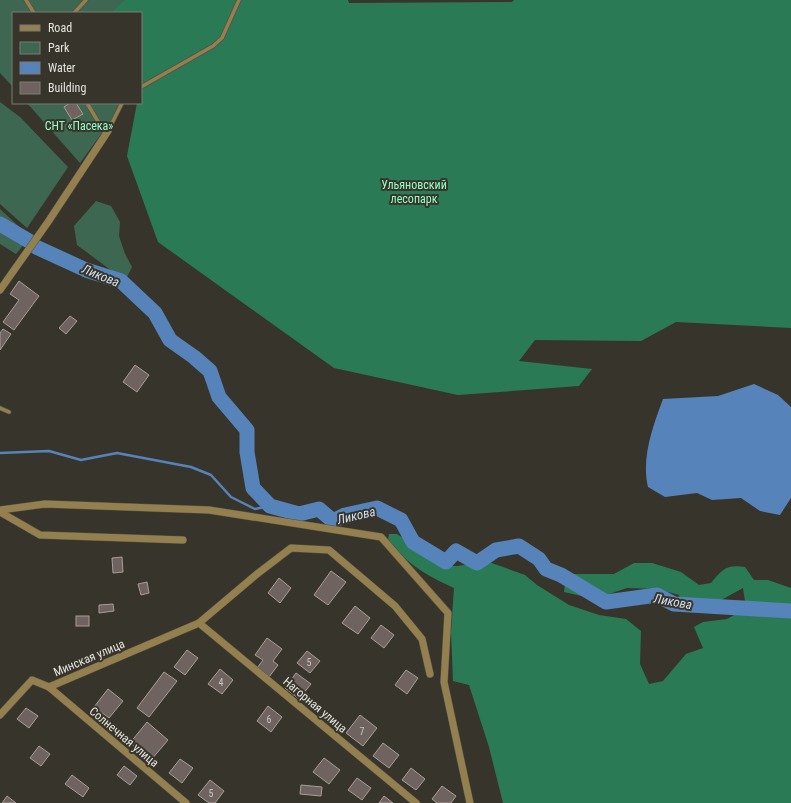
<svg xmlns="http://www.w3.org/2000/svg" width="791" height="803" font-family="'Roboto Condensed',sans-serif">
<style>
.green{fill:#3d6751}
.forest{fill:#2b7a56}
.water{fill:#5683b9}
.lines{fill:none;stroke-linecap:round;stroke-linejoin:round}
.stream{stroke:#5683b9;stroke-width:2.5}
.river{stroke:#5683b9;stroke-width:15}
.building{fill:#6f6360;stroke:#aa9d99}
.lane-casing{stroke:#535148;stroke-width:5}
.street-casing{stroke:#535148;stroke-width:8}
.lane{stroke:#947f4f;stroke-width:3.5}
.street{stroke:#947f4f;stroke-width:7}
.labels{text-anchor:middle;stroke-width:4;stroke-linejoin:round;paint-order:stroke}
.number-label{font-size:10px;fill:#c8c4be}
.park-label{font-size:12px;fill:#93fec8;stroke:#37352b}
.street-label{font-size:12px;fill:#e5e4de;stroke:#37352b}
.water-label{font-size:13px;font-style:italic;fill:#d3dfef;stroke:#37352b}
</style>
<rect width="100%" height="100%" fill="#37352b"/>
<g class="green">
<path d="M 0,0 L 206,0 L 141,13 L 13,13 L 13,87 L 0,73 Z"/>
<path d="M 0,102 L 20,117 L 68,167 L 27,228 L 0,204 Z"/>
<path d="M 27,103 L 124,103 L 80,163 Z"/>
<path d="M 96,201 L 111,206 L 120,222 L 119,236 L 125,254 L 132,267 L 127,277 L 116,274 L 77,245 L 74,226 Z"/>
<path d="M 0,209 L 30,237 L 16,254 L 0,244 Z"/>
</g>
<g class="forest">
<path d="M 125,0 L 348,0 L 349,3 L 512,2 L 514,0 L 791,0 L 791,328 L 676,322 L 641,341 L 535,340 L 519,361 L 592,369 L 579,386 L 458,395 L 334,368 L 158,242 L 127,156 L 137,103 L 141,103 L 141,13 L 111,13 Z"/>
<path d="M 389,534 L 397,534 L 418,548 L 432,561 L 445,566 L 458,566 L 486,561 L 525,575 L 537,585 L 569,605 L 599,615 L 626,619 L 641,631 L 640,664 L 649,684 L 663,681 L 686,654 L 703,648 L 694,627 L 703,622 L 727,619 L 746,608 L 743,588 L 714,604 L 682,611 L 679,595 L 658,589 L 627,588 L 609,594 L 586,597 L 564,592 L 566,574 L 614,574 L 634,563 L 652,563 L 681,572 L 699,585 L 711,583 C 722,569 727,564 745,567 L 754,580 L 768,580 L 791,588 L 791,803 L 503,803 L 489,747 L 469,685 L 453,681 L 451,632 L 454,588 C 426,575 408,565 388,540 Z"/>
</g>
<path class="water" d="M 754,384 L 778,395 L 791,407 L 791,498 L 780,515 L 760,511 L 741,498 L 712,500 L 697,493 L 665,497 L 648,487 C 641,458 653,426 663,399 L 718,396 Z"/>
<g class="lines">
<path class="stream" d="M 0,453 L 49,451 L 81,460 L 117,453 L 191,467 L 211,475 L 231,497 L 255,509 L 270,506"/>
<g class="river">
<path d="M 0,224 L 29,241"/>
<path d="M 36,247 L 86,270 L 121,281 L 155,313 L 170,340 L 194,357 L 210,371 L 219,397 L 247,430 L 247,452 L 253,488 L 270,506 L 299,514 L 319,509 L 333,521 L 345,515 L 377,508 L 401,520 L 413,542 L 446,562 L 456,551 L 477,563 L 496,550 L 519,546 L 539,559 L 546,569 L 561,575 L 606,602 L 657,595 L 674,604 L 791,611"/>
</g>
</g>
<g class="building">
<path d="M 70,103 L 76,103 L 83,114 L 72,120 L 64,107 Z"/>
<path d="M 19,281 L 39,296 L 14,330 L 3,322 L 19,300 L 10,294 Z"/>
<path d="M 70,316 L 77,321 L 66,334 L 59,328 Z"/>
<path d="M 3,329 L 11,334 L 0,350 L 0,333 Z"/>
<path d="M 135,365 L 149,375 L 137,392 L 123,382 Z"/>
<path d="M 122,557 L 123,572 L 113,573 L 112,558 Z"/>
<path d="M 331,571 L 346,582 L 328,605 L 314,595 Z"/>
<path d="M 279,578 L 291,588 L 280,603 L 268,593 Z"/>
<path d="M 147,582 L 149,593 L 141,595 L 138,584 Z"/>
<path d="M 113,604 L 114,611 L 99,613 L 99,605 Z"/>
<path d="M 355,606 L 370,618 L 358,634 L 342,623 Z"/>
<rect x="76" y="616" width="13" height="10"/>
<path d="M 381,625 L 394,635 L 384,648 L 371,638 Z"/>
<path d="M 267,638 L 282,649 L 273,661 L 278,665 L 269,677 L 257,668 L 263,660 L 255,655 Z"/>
<path d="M 187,650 L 198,658 L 185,675 L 174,667 Z"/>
<path d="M 307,651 L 320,661 L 310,673 L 297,663 Z"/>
<path d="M 220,669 L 233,680 L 222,694 L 208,684 Z"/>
<path d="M 406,670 L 418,678 L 407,694 L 395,685 Z"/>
<path d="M 164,672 L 177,681 L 149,717 L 137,708 Z"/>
<path d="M 296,673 L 311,684 L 299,699 L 285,688 Z"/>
<path d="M 108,689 L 123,701 L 109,718 L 94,707 Z"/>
<path d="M 268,706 L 282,717 L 271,732 L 257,721 Z"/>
<path d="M 26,708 L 38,716 L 29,728 L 17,719 Z"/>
<path d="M 360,715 L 377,728 L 363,746 L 346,733 Z"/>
<path d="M 147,722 L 168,740 L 151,760 L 130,743 Z"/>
<path d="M 383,743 L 399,755 L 389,768 L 373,756 Z"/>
<path d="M 39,746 L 50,754 L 41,766 L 30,758 Z"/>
<path d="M 324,758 L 340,770 L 329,784 L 313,772 Z"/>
<path d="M 180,759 L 193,768 L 182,783 L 169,773 Z"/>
<path d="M 124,766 L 137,776 L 130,785 L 117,775 Z"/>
<path d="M 411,768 L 425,779 L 416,790 L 402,780 Z"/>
<path d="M 72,775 L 89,788 L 83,797 L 65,784 Z"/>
<path d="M 357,778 L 371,788 L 362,800 L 348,790 Z"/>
<path d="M 210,780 L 224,791 L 215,803 L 209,803 L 198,795 Z"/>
<path d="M 301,785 L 322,787 L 321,796 L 300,794 Z"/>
<path d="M 442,786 L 456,796 L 451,803 L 437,803 L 432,799 Z"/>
<path d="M 7,796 L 16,803 L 2,803 Z"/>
<path d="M 384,796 L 393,803 L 379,803 Z"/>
</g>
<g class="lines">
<defs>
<g id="lane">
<path d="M 26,0 L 34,13"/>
<path d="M 74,13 L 86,0"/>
<path d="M 141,87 L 213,46 L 222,38 L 239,0"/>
<path d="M 87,103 L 106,135"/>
<path d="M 108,131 L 122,103"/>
<path d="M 0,408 L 9,412"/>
</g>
<g id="street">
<path d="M 0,290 L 48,222 L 108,131"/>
<path d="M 0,510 L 45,504 L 209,510 L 381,537 L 448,613 L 444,682 L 470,803"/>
<path d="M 0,512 L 40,535 L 183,540"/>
<path d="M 199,623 L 416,803"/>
<path d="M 49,687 L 199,623 L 257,574 L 291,548 L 329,550 L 395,606 L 422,639 L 430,674"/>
<path d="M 0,715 L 32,680 L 49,687 L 186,803"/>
</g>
</defs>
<use href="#lane" class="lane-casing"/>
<use href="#street" class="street-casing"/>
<use href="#lane" class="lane"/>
<use href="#street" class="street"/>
</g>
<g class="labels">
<g class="number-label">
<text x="309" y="666">5</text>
<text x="221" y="686">4</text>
<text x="269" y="723">6</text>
<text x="362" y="735">7</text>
<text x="211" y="797">5</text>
</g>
<g class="park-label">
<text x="79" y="130">СНТ «Пасека»</text>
<text x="414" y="189">Ульяновский<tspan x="414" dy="14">лесопарк</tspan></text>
</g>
<g class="street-label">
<text transform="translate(89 658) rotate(-23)" y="4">Минская улица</text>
<text transform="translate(315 705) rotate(40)" y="4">Нагорная улица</text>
<text transform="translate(124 737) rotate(40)" y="4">Солнечная улица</text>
</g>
<g class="water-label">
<text transform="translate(101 275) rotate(22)" y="5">Ликова</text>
<text transform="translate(356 515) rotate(-13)" y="5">Ликова</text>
<text transform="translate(673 601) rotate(10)" y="5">Ликова</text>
</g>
</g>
<rect x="12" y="12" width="130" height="92" fill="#37352b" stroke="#7d7b73"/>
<rect x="20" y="25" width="20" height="6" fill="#947f4f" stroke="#7d7b73"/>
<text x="48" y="32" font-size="12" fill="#e5e4de">Road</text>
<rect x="20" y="42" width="20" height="12" fill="#3d6751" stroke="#7d7b73"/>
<text x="48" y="52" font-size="12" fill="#e5e4de">Park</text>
<rect x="20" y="62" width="20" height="12" fill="#5683b9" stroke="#7d7b73"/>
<text x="48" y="72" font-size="12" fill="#e5e4de">Water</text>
<rect x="20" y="82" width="20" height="12" fill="#6f6360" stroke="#7d7b73"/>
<text x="48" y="92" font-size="12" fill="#e5e4de">Building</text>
</svg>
